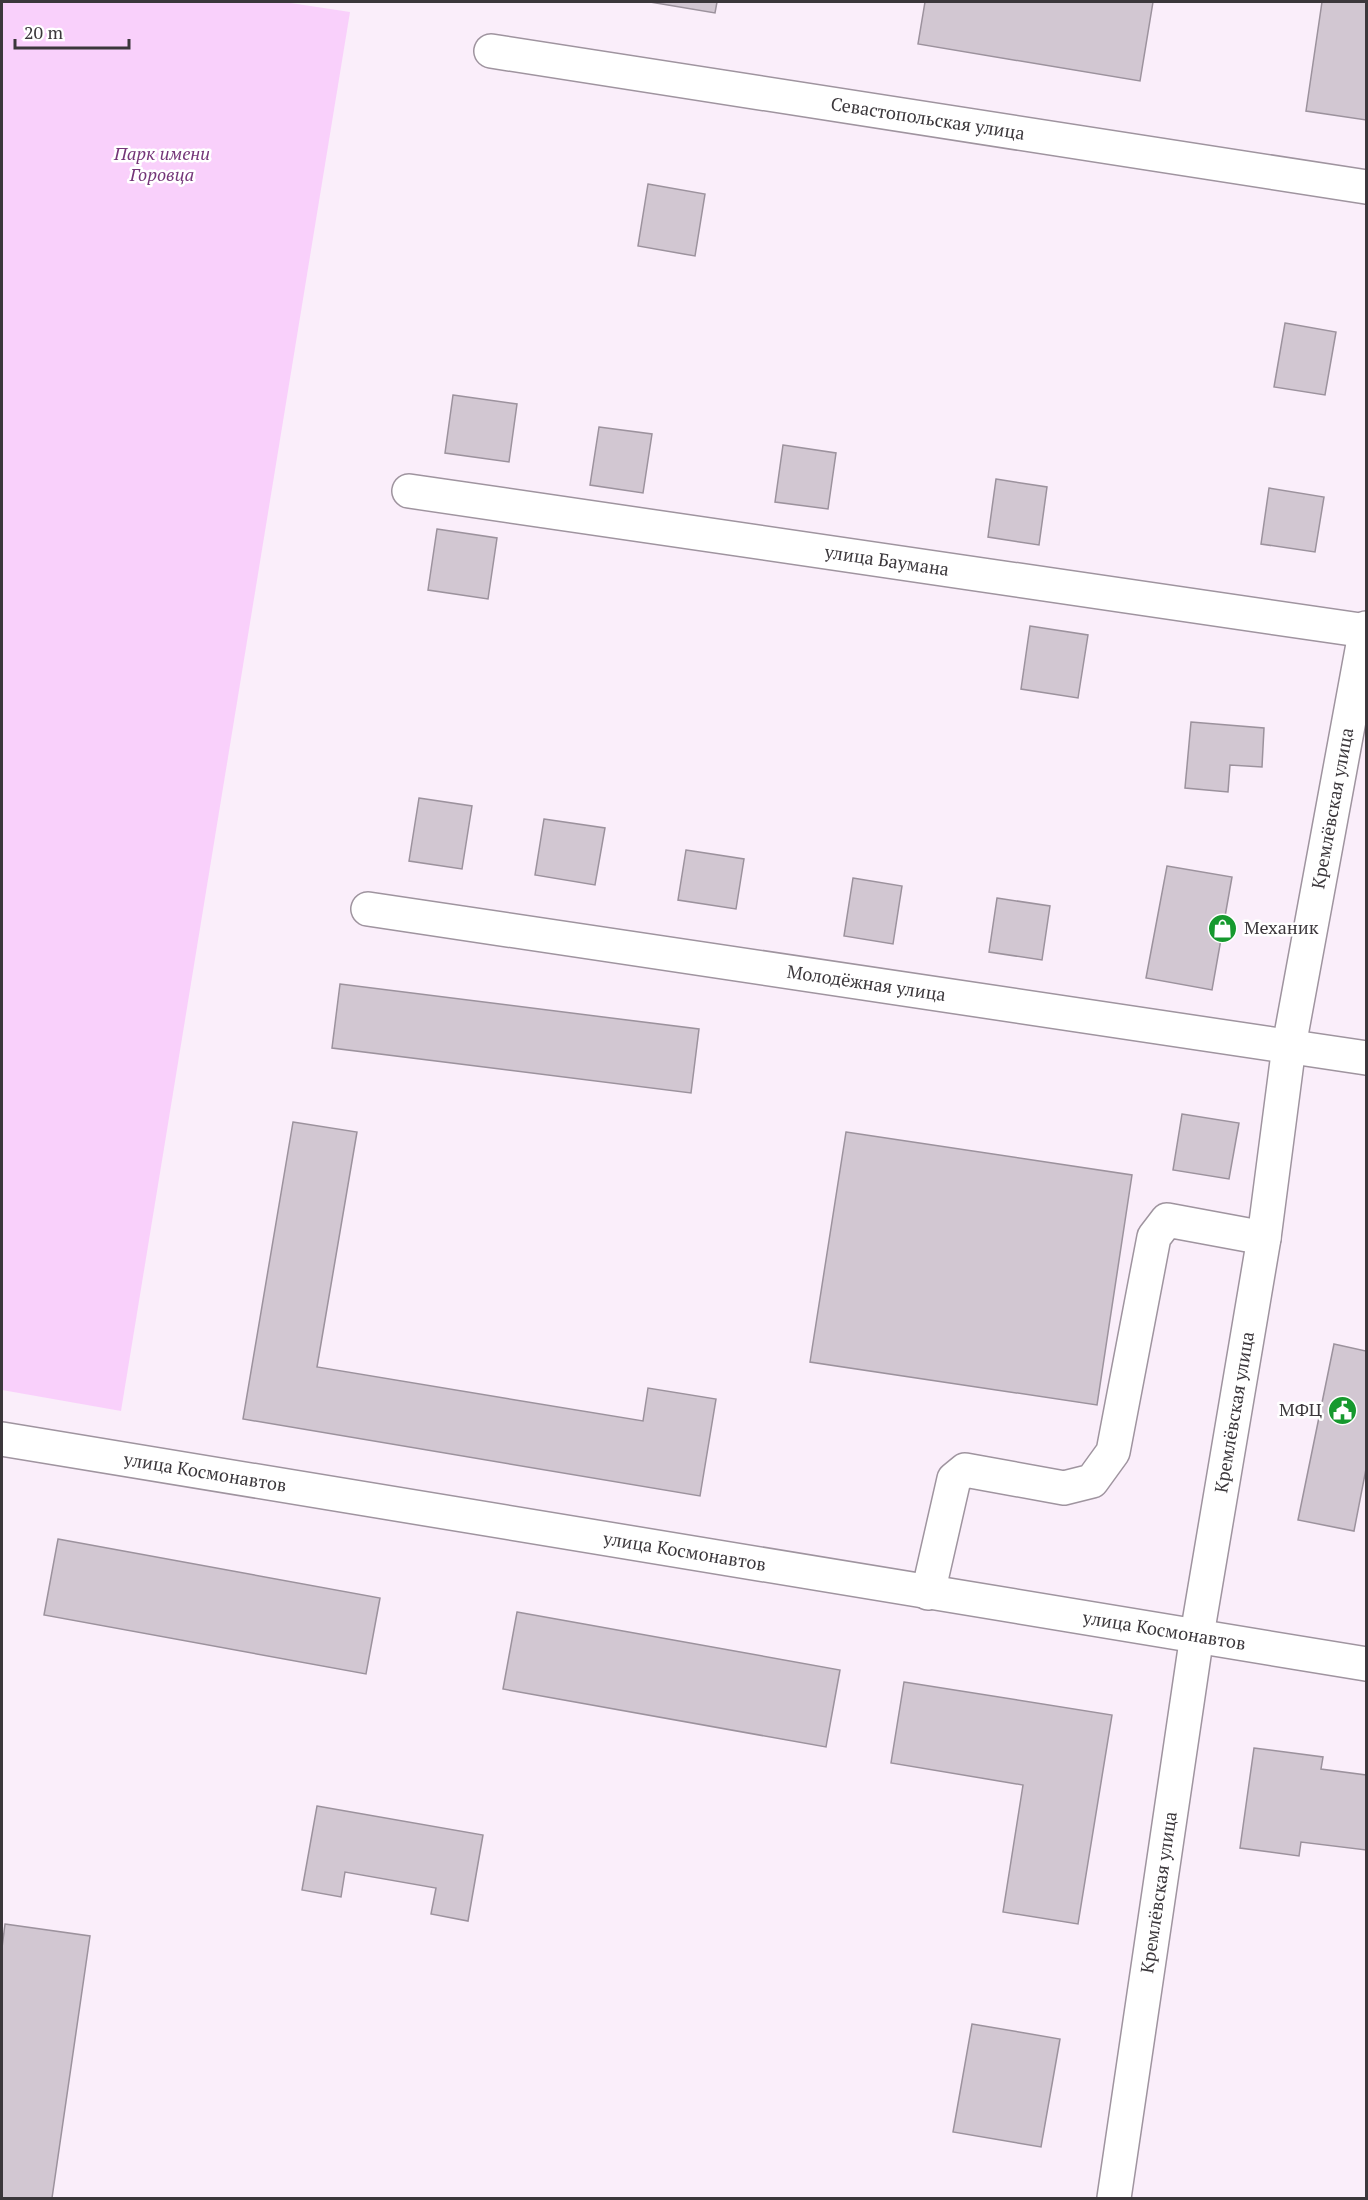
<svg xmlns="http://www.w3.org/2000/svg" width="1368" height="2200" font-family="'PT Serif',serif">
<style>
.green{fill:#f9d0fb}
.building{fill:#d2c7d2;stroke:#9c929d;stroke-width:1.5}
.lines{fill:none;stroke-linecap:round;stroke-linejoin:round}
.minor-casing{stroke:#9f949f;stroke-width:36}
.minor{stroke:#fff;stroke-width:33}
.labels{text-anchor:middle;stroke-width:5;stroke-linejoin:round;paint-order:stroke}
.street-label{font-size:18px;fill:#3b373b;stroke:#fff}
.park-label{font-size:18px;font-style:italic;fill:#743578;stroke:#fff}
.poi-label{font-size:18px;fill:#3b373b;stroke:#fff;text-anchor:start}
</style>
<rect width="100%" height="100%" fill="#faeefa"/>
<path class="green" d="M 2,2 L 284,2 L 350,12 L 121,1411 L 2,1390 Z"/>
<g class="building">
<path d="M 650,2 L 717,2 L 715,13 Z"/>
<path d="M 925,2 L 1153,2 L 1140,81 L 918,44 Z"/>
<path d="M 1322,2 L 1366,2 L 1366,120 L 1306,111 Z"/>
<path d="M 648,184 L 705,194 L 695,256 L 638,246 Z"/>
<path d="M 1285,323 L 1336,332 L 1325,395 L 1274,387 Z"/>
<path d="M 453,395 L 517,404 L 509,462 L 445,453 Z"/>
<path d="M 599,427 L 652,434 L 643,493 L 590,485 Z"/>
<path d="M 783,445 L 836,453 L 828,509 L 775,502 Z"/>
<path d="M 996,479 L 1047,487 L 1039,545 L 988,537 Z"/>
<path d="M 1269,488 L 1324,497 L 1315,552 L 1261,544 Z"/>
<path d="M 437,529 L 497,538 L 488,599 L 428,590 Z"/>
<path d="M 1030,626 L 1088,635 L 1078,698 L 1021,689 Z"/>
<path d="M 1191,722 L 1264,728 L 1262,767 L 1230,765 L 1228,792 L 1185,788 Z"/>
<path d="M 419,798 L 472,806 L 462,869 L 409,861 Z"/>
<path d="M 544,819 L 605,828 L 595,885 L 535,875 Z"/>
<path d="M 686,850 L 744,859 L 736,909 L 678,900 Z"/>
<path d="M 1167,866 L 1232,877 L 1212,990 L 1146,978 Z"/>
<path d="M 853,878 L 902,886 L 893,944 L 844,936 Z"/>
<path d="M 997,898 L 1050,906 L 1042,960 L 989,952 Z"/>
<path d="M 340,984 L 699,1029 L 691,1093 L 332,1048 Z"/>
<path d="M 1182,1114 L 1239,1123 L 1229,1179 L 1173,1170 Z"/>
<path d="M 293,1122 L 357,1132 L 317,1367 L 643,1421 L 648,1388 L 716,1399 L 700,1496 L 243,1419 Z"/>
<path d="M 846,1132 L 1132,1175 L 1097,1405 L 810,1362 Z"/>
<path d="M 1334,1344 L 1366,1351 L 1366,1469 L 1354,1531 L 1298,1520 Z"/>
<path d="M 58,1539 L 380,1598 L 366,1674 L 44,1615 Z"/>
<path d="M 517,1612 L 840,1670 L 826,1747 L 503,1689 Z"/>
<path d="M 904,1682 L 1112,1715 L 1078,1924 L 1003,1912 L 1023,1785 L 891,1763 Z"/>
<path d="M 1254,1748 L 1323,1757 L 1321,1769 L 1366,1775 L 1366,1850 L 1301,1842 L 1299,1856 L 1240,1848 Z"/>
<path d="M 317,1806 L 483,1835 L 468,1921 L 431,1914 L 436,1888 L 345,1872 L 341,1897 L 302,1890 Z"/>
<path d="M 5,1924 L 90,1936 L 52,2198 L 2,2198 L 2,1948 Z"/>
<path d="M 972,2024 L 1060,2039 L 1041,2147 L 953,2132 Z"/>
</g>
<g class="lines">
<defs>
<g id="minor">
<path id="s1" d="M 491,51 L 1366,187"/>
<path id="s2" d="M 409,491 L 1366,631"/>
<path id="s3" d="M 368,909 L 1366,1058"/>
<path id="s4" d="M 2,1439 L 1366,1664"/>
<path d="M 928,1593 L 954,1479 L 965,1470 L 1064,1488 L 1092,1481 L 1113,1452 L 1154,1237 L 1167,1220 L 1264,1238"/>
<path id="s5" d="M 1114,2198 L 1197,1635 L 1264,1238 L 1289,1046 L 1366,628"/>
</g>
</defs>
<use href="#minor" class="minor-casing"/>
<use href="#minor" class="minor"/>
</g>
<defs>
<symbol id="shop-disc" viewBox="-11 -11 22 22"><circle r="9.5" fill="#16992e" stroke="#fff"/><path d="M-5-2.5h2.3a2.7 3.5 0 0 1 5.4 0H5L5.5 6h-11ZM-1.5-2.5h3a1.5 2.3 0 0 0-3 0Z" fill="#fff"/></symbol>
<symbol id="civic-disc" viewBox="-11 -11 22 22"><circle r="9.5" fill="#16992e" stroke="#fff"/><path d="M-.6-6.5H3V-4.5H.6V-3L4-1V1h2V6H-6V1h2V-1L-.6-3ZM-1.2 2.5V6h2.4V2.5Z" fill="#fff"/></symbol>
</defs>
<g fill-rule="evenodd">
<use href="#shop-disc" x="1206" y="912" width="33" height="33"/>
<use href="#civic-disc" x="1326" y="1394" width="33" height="33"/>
</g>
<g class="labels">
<g class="street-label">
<text dy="6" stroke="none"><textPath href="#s1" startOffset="442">Севастопольская улица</textPath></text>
<text dy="6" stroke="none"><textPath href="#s2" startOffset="483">улица Баумана</textPath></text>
<text dy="6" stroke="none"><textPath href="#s5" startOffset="1407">Кремлёвская улица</textPath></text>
<text dy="6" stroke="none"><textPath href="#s3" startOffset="504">Молодёжная улица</textPath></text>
<text dy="6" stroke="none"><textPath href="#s5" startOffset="795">Кремлёвская улица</textPath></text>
<text dy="6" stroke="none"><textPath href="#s4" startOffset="206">улица Космонавтов</textPath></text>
<text dy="6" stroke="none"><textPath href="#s4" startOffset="692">улица Космонавтов</textPath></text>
<text dy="6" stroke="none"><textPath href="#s4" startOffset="1178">улица Космонавтов</textPath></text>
<text dy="6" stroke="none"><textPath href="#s5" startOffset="309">Кремлёвская улица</textPath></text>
</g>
<g class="park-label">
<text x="162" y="160">Парк имени<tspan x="162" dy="21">Горовца</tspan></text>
</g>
<g class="poi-label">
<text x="1244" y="934">Механик</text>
<text x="1322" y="1416" text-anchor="end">МФЦ</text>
</g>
</g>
<rect width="1368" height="2200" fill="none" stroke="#3b373b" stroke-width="6"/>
<path d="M15 39v9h114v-9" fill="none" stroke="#3b373b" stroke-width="3"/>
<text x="24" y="39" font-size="18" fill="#3b373b" stroke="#ffffff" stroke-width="4.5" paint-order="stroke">20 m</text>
</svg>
